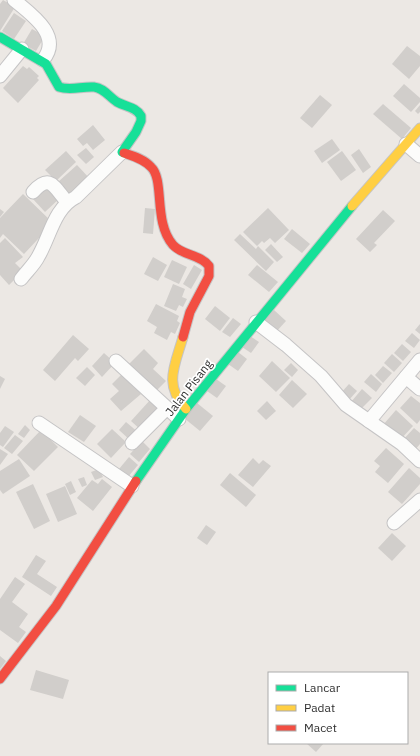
<svg xmlns="http://www.w3.org/2000/svg" width="420" height="756" font-family="'IBM Plex Sans',sans-serif">
<style>
.building{fill:#d1cecb}
.lines{fill:none;stroke-linecap:round;stroke-linejoin:round}
.street-casing{stroke:#c5c4c5;stroke-width:15}
.fast-casing{stroke:#c5c4c5;stroke-width:11}
.slow-casing{stroke:#c5c4c5;stroke-width:11}
.jam-casing{stroke:#c5c4c5;stroke-width:11}
.street{stroke:#fcfcfb;stroke-width:13}
.fast{stroke:#16e098;stroke-width:9}
.slow{stroke:#ffcf43;stroke-width:9}
.jam{stroke:#f24e42;stroke-width:9}
.labels{text-anchor:middle;stroke-width:3.5;stroke-linejoin:round;paint-order:stroke}
.street-label{font-size:12px;fill:#2e2e2e;stroke:#fff}
</style>
<rect width="100%" height="100%" fill="#ece8e4"/>
<g class="building">
<path d="M 3,0 L 15,7 L 0,31 L 0,4 Z"/>
<path d="M 14,13 L 26,21 L 14,39 L 2,31 Z"/>
<path d="M 32,29 L 45,36 L 36,51 L 23,44 Z"/>
<path d="M 407,46 L 420,56 L 420,66 L 409,79 L 392,64 Z"/>
<path d="M 23,66 L 27,69 L 29,67 L 39,76 L 37,78 L 39,80 L 18,103 L 3,88 Z"/>
<path d="M 404,84 L 420,98 L 420,102 L 411,112 L 393,96 Z"/>
<path d="M 320,95 L 332,105 L 312,128 L 300,118 Z"/>
<path d="M 383,104 L 411,128 L 402,139 L 373,114 Z"/>
<path d="M 420,105 L 420,112 L 418,114 L 415,111 Z"/>
<path d="M 93,125 L 105,140 L 93,150 L 87,143 L 83,146 L 77,139 Z"/>
<path d="M 332,139 L 340,150 L 322,163 L 314,151 Z"/>
<path d="M 86,148 L 94,157 L 86,164 L 77,155 Z"/>
<path d="M 359,149 L 371,167 L 363,173 L 351,155 Z"/>
<path d="M 66,151 L 76,162 L 56,181 L 45,170 Z"/>
<path d="M 342,151 L 356,170 L 341,181 L 327,162 Z"/>
<path d="M 77,165 L 91,180 L 72,197 L 58,182 Z"/>
<path d="M 47,185 L 60,198 L 45,212 L 32,198 Z"/>
<path d="M 23,194 L 53,223 L 24,254 L 3,234 L 0,238 L 0,218 Z"/>
<path d="M 145,208 L 155,209 L 153,234 L 143,233 Z"/>
<path d="M 268,208 L 289,230 L 275,243 L 270,238 L 264,243 L 262,241 L 257,246 L 243,232 Z"/>
<path d="M 0,209 L 4,212 L 0,217 Z"/>
<path d="M 383,210 L 395,221 L 374,243 L 377,245 L 370,252 L 356,239 Z"/>
<path d="M 292,229 L 310,244 L 302,253 L 284,239 Z"/>
<path d="M 240,234 L 256,249 L 258,246 L 274,262 L 266,271 L 234,240 Z"/>
<path d="M 5,238 L 23,257 L 15,263 L 23,271 L 9,285 L 0,275 L 0,243 Z"/>
<path d="M 271,244 L 283,257 L 277,262 L 265,250 Z"/>
<path d="M 153,257 L 167,265 L 158,281 L 144,274 Z"/>
<path d="M 172,260 L 187,267 L 179,284 L 164,277 Z"/>
<path d="M 194,265 L 202,270 L 191,289 L 183,284 Z"/>
<path d="M 257,265 L 278,282 L 269,292 L 248,275 Z"/>
<path d="M 173,284 L 185,289 L 182,297 L 187,299 L 183,307 L 179,305 L 176,311 L 164,306 Z"/>
<path d="M 156,304 L 179,316 L 177,321 L 180,323 L 175,334 L 171,332 L 167,340 L 154,333 L 157,327 L 147,321 Z"/>
<path d="M 215,306 L 230,318 L 220,331 L 205,319 Z"/>
<path d="M 274,310 L 286,321 L 276,332 L 264,321 Z"/>
<path d="M 233,318 L 241,324 L 230,337 L 222,332 Z"/>
<path d="M 420,324 L 420,334 L 415,330 Z"/>
<path d="M 412,333 L 420,340 L 414,348 L 405,341 Z"/>
<path d="M 73,335 L 89,349 L 78,361 L 75,358 L 55,381 L 43,370 Z"/>
<path d="M 250,336 L 259,342 L 251,353 L 242,347 Z"/>
<path d="M 402,344 L 411,352 L 403,361 L 394,353 Z"/>
<path d="M 144,349 L 158,363 L 153,369 L 166,381 L 154,393 L 126,367 Z"/>
<path d="M 238,352 L 247,359 L 238,371 L 228,364 Z"/>
<path d="M 104,353 L 115,363 L 102,377 L 92,366 Z"/>
<path d="M 392,354 L 402,363 L 394,372 L 384,363 Z"/>
<path d="M 272,361 L 290,378 L 276,392 L 259,376 Z"/>
<path d="M 291,363 L 298,370 L 292,377 L 284,370 Z"/>
<path d="M 383,366 L 392,373 L 383,383 L 375,375 Z"/>
<path d="M 87,367 L 95,375 L 85,386 L 76,378 Z"/>
<path d="M 122,374 L 141,394 L 121,411 L 110,399 L 119,391 L 112,384 Z"/>
<path d="M 371,374 L 382,384 L 376,392 L 364,382 Z"/>
<path d="M 0,376 L 5,379 L 0,389 Z"/>
<path d="M 216,379 L 226,386 L 217,398 L 207,391 Z"/>
<path d="M 292,380 L 307,394 L 293,408 L 279,395 Z"/>
<path d="M 349,384 L 357,391 L 348,401 L 340,394 Z"/>
<path d="M 362,389 L 372,398 L 360,410 L 351,402 Z"/>
<path d="M 411,396 L 420,403 L 420,420 L 417,424 L 400,408 Z"/>
<path d="M 151,399 L 163,409 L 142,431 L 131,421 Z"/>
<path d="M 267,401 L 276,411 L 266,420 L 257,411 Z"/>
<path d="M 197,403 L 213,416 L 200,431 L 184,418 Z"/>
<path d="M 396,410 L 413,426 L 400,440 L 383,425 Z"/>
<path d="M 80,415 L 96,426 L 84,442 L 68,432 Z"/>
<path d="M 126,422 L 139,433 L 131,441 L 119,430 Z"/>
<path d="M 25,425 L 30,430 L 24,438 L 18,434 Z"/>
<path d="M 5,426 L 14,432 L 3,447 L 0,445 L 0,433 Z"/>
<path d="M 414,428 L 420,433 L 420,444 L 414,451 L 402,441 Z"/>
<path d="M 112,429 L 126,442 L 111,458 L 97,444 Z"/>
<path d="M 41,430 L 58,447 L 34,471 L 17,455 Z"/>
<path d="M 15,435 L 23,441 L 12,454 L 4,448 Z"/>
<path d="M 142,441 L 150,449 L 139,462 L 130,454 Z"/>
<path d="M 386,448 L 404,464 L 388,483 L 375,472 L 380,466 L 374,461 Z"/>
<path d="M 0,449 L 8,454 L 0,465 Z"/>
<path d="M 129,457 L 138,465 L 128,477 L 119,469 Z"/>
<path d="M 253,458 L 259,464 L 263,460 L 271,466 L 253,487 L 238,475 Z"/>
<path d="M 19,459 L 30,476 L 3,494 L 0,490 L 0,471 Z"/>
<path d="M 409,468 L 420,478 L 420,484 L 402,504 L 388,492 Z"/>
<path d="M 99,469 L 103,477 L 95,480 L 91,472 Z"/>
<path d="M 230,473 L 256,495 L 246,507 L 220,485 Z"/>
<path d="M 84,477 L 87,485 L 82,487 L 78,479 Z"/>
<path d="M 102,479 L 112,487 L 93,511 L 77,498 L 92,480 L 98,484 Z"/>
<path d="M 71,481 L 76,492 L 70,495 L 65,484 Z"/>
<path d="M 33,484 L 50,521 L 34,529 L 16,492 Z"/>
<path d="M 65,486 L 77,514 L 58,522 L 46,494 Z"/>
<path d="M 206,525 L 216,532 L 207,545 L 197,538 Z"/>
<path d="M 392,533 L 406,546 L 392,561 L 378,548 Z"/>
<path d="M 36,555 L 46,561 L 37,574 L 57,587 L 51,596 L 22,577 Z"/>
<path d="M 15,577 L 25,584 L 12,602 L 28,614 L 19,627 L 26,632 L 18,643 L 0,630 L 0,599 Z"/>
<path d="M 0,656 L 6,661 L 0,669 Z"/>
<path d="M 36,670 L 69,680 L 63,699 L 30,690 Z"/>
<path d="M 306,743 L 324,743 L 316,752 Z"/>
</g>
<g class="lines">
<defs>
<g id="street">
<path d="M 14,0 C 31,14 63,36 43,60"/>
<path d="M 0,76 L 22,49"/>
<path d="M 406,144 L 420,156"/>
<path d="M 33,192 C 50,173 54,187 67,202"/>
<path d="M 21,279 C 26,272 34,265 38,257 C 50,237 54,208 76,197 L 122,152"/>
<path d="M 256,322 L 286,345 L 321,376 L 346,405 L 402,444 L 420,461"/>
<path d="M 116,361 L 179,419"/>
<path d="M 406,377 L 420,389"/>
<path d="M 369,421 L 420,360"/>
<path d="M 39,423 L 132,486"/>
<path d="M 132,443 L 167,408"/>
<path d="M 394,523 L 420,500"/>
</g>
<g id="fast">
<path d="M 0,37 L 46,64 L 59,87 C 71,91 82,86 94,87 C 104,88 109,97 117,102 C 126,107 136,107 141,116 L 141,121 L 136,132 L 122,152 L 124,153"/>
<path d="M 136,481 L 186,409 L 352,206"/>
</g>
<g id="slow">
<path d="M 352,206 L 420,128"/>
<path d="M 183,337 C 175,365 163,385 186,409"/>
</g>
<g id="jam">
<path d="M 124,153 C 133,156 144,159 151,167 C 165,180 153,222 173,245 C 183,256 200,254 209,266 L 209,276 L 190,312 L 183,337"/>
<path d="M 0,679 L 56,606 L 136,481"/>
</g>
</defs>
<use href="#street" class="street-casing"/>
<use href="#fast" class="fast-casing"/>
<use href="#slow" class="slow-casing"/>
<use href="#jam" class="jam-casing"/>
<use href="#street" class="street"/>
<use href="#fast" class="fast"/>
<use href="#slow" class="slow"/>
<use href="#jam" class="jam"/>
</g>
<g class="labels">
<g class="street-label">
<text transform="translate(189 388) rotate(-52)" y="4">Jalan Pisang</text>
</g>
</g>
<rect x="268" y="672" width="140" height="72" fill="#ffffff" stroke="#ababab"/>
<rect x="276" y="685" width="20" height="6" fill="#16e098" stroke="#ababab"/>
<text x="304" y="692" font-size="12" fill="#2e2e2e">Lancar</text>
<rect x="276" y="705" width="20" height="6" fill="#ffcf43" stroke="#ababab"/>
<text x="304" y="712" font-size="12" fill="#2e2e2e">Padat</text>
<rect x="276" y="725" width="20" height="6" fill="#f24e42" stroke="#ababab"/>
<text x="304" y="732" font-size="12" fill="#2e2e2e">Macet</text>
</svg>
